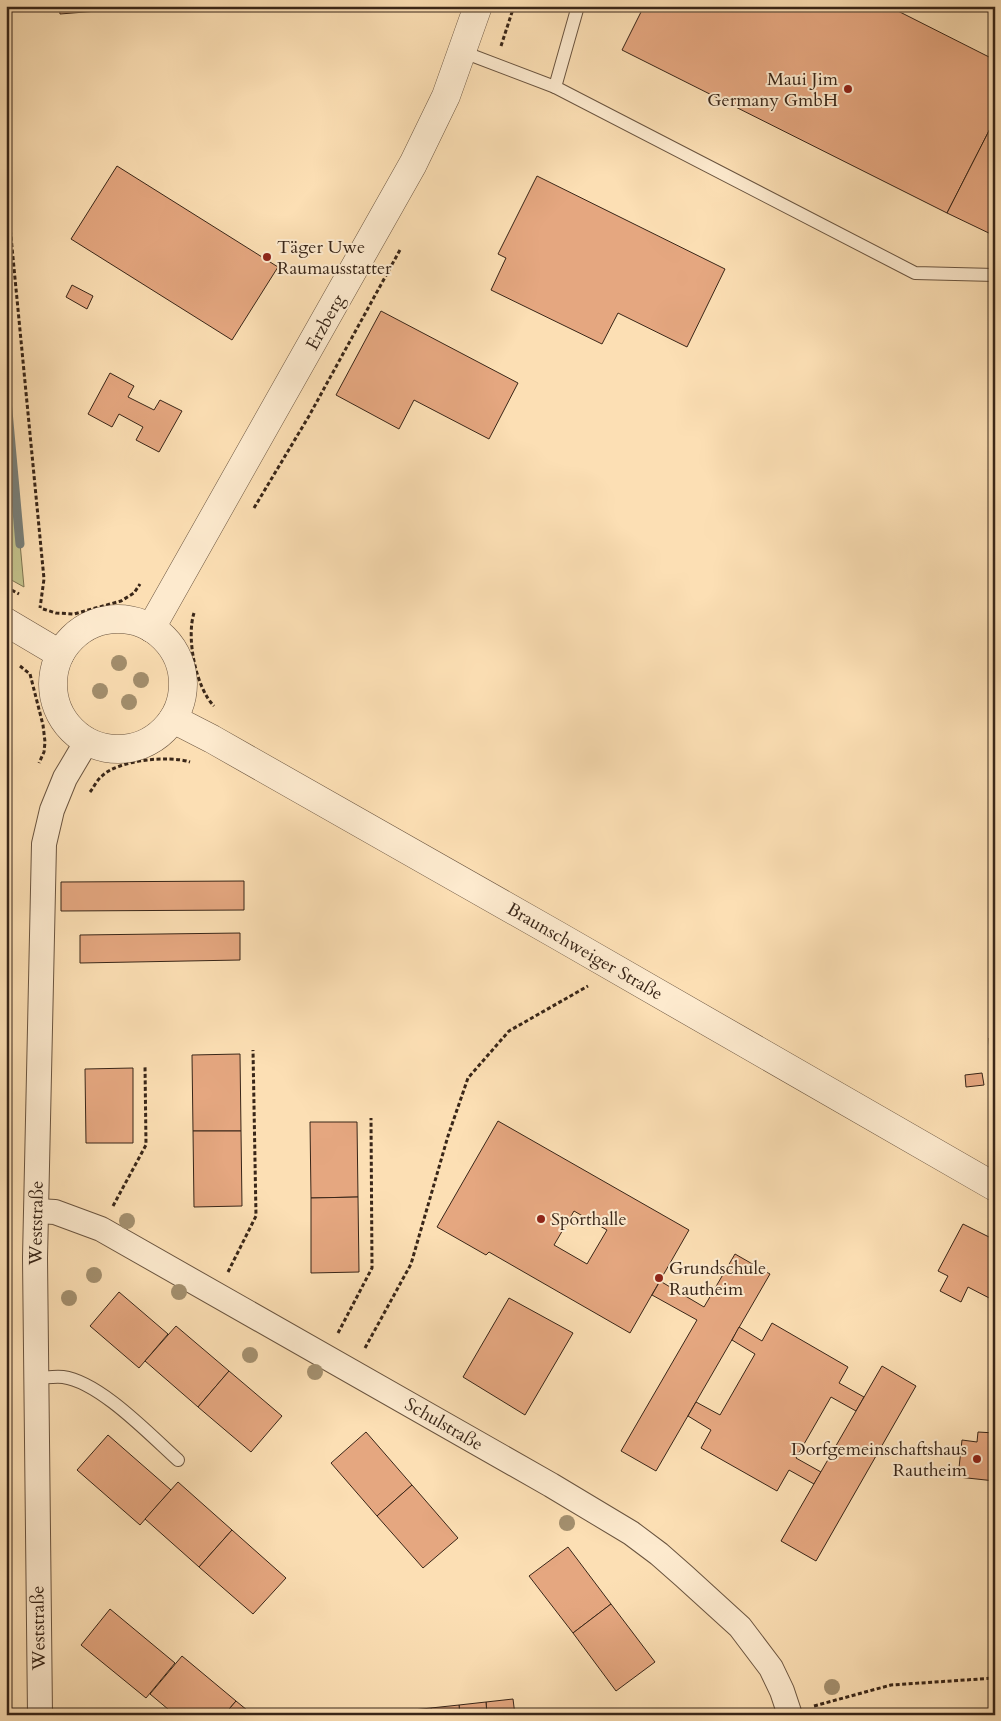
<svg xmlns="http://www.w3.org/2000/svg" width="1001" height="1721" font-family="Cardo,serif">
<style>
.green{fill:#c2c18b;stroke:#7e7452}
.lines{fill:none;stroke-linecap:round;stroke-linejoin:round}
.stream{stroke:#797f78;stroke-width:9}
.building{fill:#e5a780;stroke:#392618;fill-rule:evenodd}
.service-casing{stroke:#6a543f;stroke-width:14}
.minor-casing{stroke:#6a543f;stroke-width:26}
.tertiary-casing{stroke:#6a543f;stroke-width:29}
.path{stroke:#392618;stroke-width:3;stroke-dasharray:4 2.5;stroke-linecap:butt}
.service{stroke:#fdeace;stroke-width:12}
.minor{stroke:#fdeace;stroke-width:24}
.tertiary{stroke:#fdeace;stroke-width:28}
.tree{fill:#a38f6e}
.poi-dot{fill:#8f2418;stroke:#fdeace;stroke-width:2}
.labels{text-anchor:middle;stroke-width:4;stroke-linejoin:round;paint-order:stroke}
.poi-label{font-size:18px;fill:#392618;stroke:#fdeace;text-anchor:start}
.street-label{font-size:18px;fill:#392618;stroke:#fdeace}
</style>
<rect width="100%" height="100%" fill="#fcdfb4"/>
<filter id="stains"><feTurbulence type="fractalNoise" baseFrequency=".004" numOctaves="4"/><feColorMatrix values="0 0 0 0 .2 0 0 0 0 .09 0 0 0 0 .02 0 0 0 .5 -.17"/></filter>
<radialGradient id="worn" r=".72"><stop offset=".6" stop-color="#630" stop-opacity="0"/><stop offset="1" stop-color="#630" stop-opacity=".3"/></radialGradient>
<path class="green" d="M 6,388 L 24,587 L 6,577 Z"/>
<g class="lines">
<path class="stream" d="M 6,389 L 20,544"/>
</g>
<g class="building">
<path d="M 59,6 L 160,6 L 60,14 Z"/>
<path d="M 644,6 L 888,6 L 995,60 L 995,119 L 947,213 L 622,50 Z"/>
<path d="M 995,119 L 995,236 L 947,213 Z"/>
<path d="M 117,166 L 278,267 L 232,340 L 71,239 Z"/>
<path d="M 537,176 L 725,269 L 687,347 L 618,313 L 602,344 L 491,290 L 506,258 L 498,254 Z"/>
<path d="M 72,285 L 93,296 L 87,309 L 66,297 Z"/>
<path d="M 381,311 L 518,383 L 489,439 L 414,400 L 399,429 L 336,395 Z"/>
<path d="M 110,373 L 134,386 L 128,397 L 154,410 L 160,400 L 182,411 L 159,452 L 136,440 L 143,427 L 119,414 L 112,427 L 88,414 Z"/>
<path d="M 244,881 L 244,910 L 61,911 L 61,882 Z"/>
<path d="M 240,933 L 240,960 L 80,963 L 80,935 Z"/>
<path d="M 989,1038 L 995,1038 L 995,1054 L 990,1054 Z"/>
<path d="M 240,1054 L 241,1131 L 193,1131 L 192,1055 Z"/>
<path d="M 133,1068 L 133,1143 L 86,1143 L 85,1069 Z"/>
<path d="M 982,1073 L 984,1085 L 966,1087 L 965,1075 Z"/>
<path d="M 498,1121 L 689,1230 L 630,1333 L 489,1252 L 486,1255 L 437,1227 ZM 574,1211 L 607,1230 L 587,1264 L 554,1245 Z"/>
<path d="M 310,1122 L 357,1122 L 358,1197 L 311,1198 Z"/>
<path d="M 193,1131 L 241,1131 L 242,1206 L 194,1207 Z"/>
<path d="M 358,1197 L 359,1272 L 311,1273 L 311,1198 Z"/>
<path d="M 963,1224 L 995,1240 L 995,1301 L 968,1287 L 961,1302 L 940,1291 L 948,1276 L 938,1271 Z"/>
<path d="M 735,1254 L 770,1274 L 656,1471 L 621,1451 L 697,1320 L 652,1295 L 660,1281 L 704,1307 Z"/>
<path d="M 119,1292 L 168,1334 L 139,1368 L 90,1326 Z"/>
<path d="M 509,1298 L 573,1333 L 525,1415 L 463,1377 Z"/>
<path d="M 772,1323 L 848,1367 L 839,1383 L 864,1397 L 856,1411 L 831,1397 L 796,1458 L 821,1472 L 814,1484 L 789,1470 L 777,1491 L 701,1448 L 711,1430 L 688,1416 L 696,1402 L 720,1415 L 755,1354 L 732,1340 L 739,1327 L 762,1341 Z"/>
<path d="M 176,1326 L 229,1371 L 198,1407 L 145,1361 Z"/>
<path d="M 882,1366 L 916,1386 L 816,1561 L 781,1541 Z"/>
<path d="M 229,1371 L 282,1416 L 251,1452 L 198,1407 Z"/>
<path d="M 366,1432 L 412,1485 L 377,1516 L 331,1463 Z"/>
<path d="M 978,1432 L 995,1433 L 995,1481 L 958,1477 L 962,1440 L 977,1442 Z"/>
<path d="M 108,1435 L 171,1490 L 140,1525 L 77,1470 Z"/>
<path d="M 178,1482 L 232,1530 L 199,1567 L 145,1519 Z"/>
<path d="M 412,1485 L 458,1538 L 423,1568 L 377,1516 Z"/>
<path d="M 232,1530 L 286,1578 L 253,1614 L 199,1567 Z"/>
<path d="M 568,1547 L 611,1604 L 573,1633 L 529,1576 Z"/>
<path d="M 611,1604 L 655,1662 L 616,1691 L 573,1633 Z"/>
<path d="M 110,1609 L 175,1663 L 146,1698 L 81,1645 Z"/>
<path d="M 182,1656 L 236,1701 L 224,1715 L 175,1715 L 150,1694 Z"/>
<path d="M 513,1699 L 515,1715 L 487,1715 L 486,1702 Z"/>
<path d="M 236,1701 L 253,1715 L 224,1715 Z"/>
<path d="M 486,1702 L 487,1715 L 460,1715 L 459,1705 Z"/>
<path d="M 459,1705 L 460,1715 L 432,1715 L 431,1708 Z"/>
<path d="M 431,1708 L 432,1715 L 405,1715 L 404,1711 Z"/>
<path d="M 404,1711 L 405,1715 L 377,1715 L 377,1714 Z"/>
</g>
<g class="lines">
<defs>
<g id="service">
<path d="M 463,52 L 555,87 L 915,273 L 995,275"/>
<path d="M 555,87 L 578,6"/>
<path d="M 36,1378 C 44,1378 54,1376 63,1377 C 100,1382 150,1435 178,1460"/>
</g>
<g id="minor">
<path d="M 37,1211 L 55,1212 L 101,1229 L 551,1485 L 631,1533 L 659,1554 L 684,1576 L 740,1627 L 771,1668 L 782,1691 L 790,1715"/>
<path d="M 40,1715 L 35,1258 L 44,844 L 52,810 L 65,778 L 87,741"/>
</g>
<g id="tertiary">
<circle cx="118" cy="684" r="65"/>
<path d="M 6,622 L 60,654"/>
<path d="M 151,628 L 413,164 L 446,96 L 478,6"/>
<path d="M 173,719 L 212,739 L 557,935 L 995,1187"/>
</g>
</defs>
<use href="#service" class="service-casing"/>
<use href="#minor" class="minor-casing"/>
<use href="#tertiary" class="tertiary-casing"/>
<g class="path">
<path d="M 501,46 L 514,6"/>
<path d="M 6,185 L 44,579 L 40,608"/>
<path d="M 254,508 L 309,416 L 401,248"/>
<path d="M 6,587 L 19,594"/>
<path d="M 43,609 L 56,613 L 74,614 L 121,601 L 134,593 L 140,584"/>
<path d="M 194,613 C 186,638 196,688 214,706"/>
<path d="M 20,666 L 30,674 L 43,725 L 45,742 L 44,752 L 39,763"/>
<path d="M 90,792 C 94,787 97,780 102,776 C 118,760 169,755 190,762"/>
<path d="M 113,1206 L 146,1145 L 145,1065"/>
<path d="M 228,1272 L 256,1216 L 253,1050"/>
<path d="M 338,1333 L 372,1268 L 371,1118"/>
<path d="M 365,1348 L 411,1264 L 448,1136 L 468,1078 L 509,1031 L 588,986"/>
<path d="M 814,1706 L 891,1685 L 995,1678"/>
</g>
<use href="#service" class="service"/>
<use href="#minor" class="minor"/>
<use href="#tertiary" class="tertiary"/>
</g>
<g class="tree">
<circle cx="119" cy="663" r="8"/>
<circle cx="141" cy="680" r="8"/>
<circle cx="100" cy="691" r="8"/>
<circle cx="129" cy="702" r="8"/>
<circle cx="127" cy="1221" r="8"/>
<circle cx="94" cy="1275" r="8"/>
<circle cx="179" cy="1292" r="8"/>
<circle cx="69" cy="1298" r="8"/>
<circle cx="250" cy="1355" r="8"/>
<circle cx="315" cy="1372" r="8"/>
<circle cx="567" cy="1523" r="8"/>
<circle cx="832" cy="1687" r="8"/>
</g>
<g class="poi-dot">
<circle cx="848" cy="89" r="5"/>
<circle cx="267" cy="257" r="5"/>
<circle cx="541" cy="1219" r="5"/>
<circle cx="659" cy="1278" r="5"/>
<circle cx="977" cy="1459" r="5"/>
</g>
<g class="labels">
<g class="poi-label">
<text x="838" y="85" text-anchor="end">Maui Jim<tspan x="838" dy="21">Germany GmbH</tspan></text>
<text x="277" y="253">Täger Uwe<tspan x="277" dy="21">Raumausstatter</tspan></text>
<text x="551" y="1225">Sporthalle</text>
<text x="669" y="1274">Grundschule<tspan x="669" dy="21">Rautheim</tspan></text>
<text x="967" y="1455" text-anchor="end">Dorfgemeinschaftshaus<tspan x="967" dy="21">Rautheim</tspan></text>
</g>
<g class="street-label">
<text transform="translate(325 322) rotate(-61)" y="6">Erzberg</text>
<text transform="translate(585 951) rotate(30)" y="6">Braunschweiger Straße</text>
<text transform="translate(36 1223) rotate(-89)" y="6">Weststraße</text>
<text transform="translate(444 1424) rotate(30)" y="6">Schulstraße</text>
<text transform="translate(38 1628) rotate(-91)" y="6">Weststraße</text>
</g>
</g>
<rect width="1001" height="1721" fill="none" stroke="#fcdfb4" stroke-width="25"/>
<rect x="8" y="8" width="986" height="1706" fill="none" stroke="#392618" stroke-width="2.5"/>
<rect x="12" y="12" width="976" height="1696" fill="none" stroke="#392618"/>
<rect width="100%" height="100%" filter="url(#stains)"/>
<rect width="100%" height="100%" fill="url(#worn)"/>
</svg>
